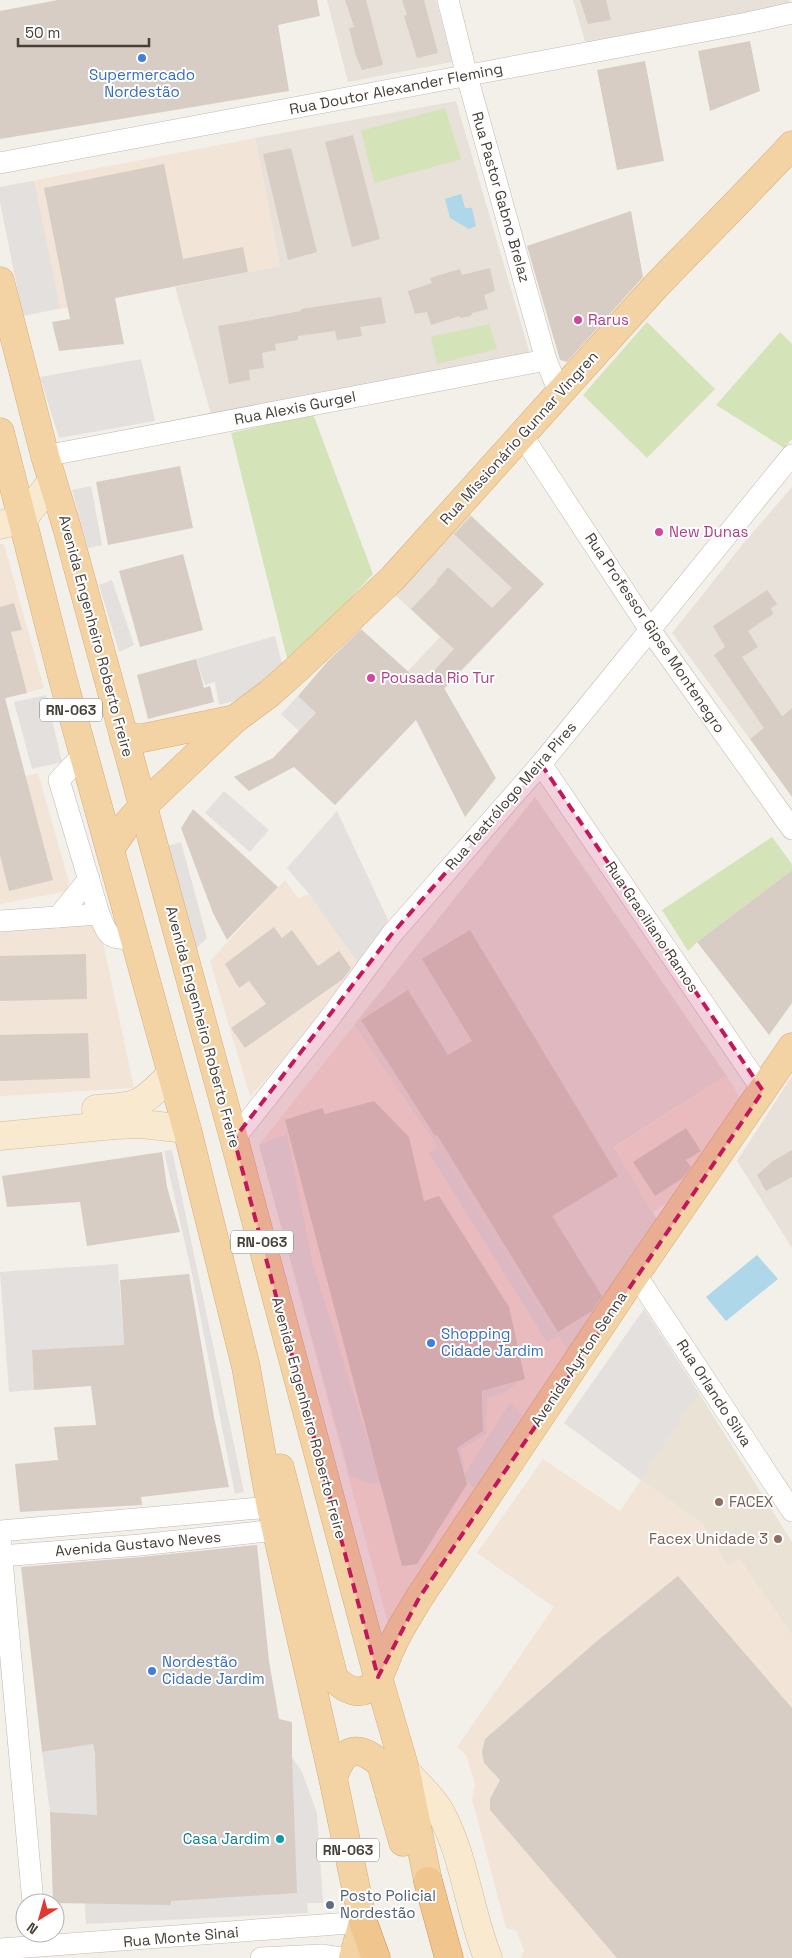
<svg xmlns="http://www.w3.org/2000/svg" width="792" height="1958" font-family="'Space Grotesk',sans-serif">
<style>
.residential{fill:#e7e1d9}
.commercial{fill:#f3e4d8}
.education{fill:#ebe2d6}
.green{fill:#d5e3b8}
.parking{fill:#e3e0de}
.water{fill:#aed8e9}
.building{fill:#d7cdc4}
.lines{fill:none;stroke-linecap:round;stroke-linejoin:round}
.minor-casing{stroke:#c1b9b1;stroke-width:22}
.secondary-casing{stroke:#cebc9f;stroke-width:29}
.primary-casing{stroke:#d7ae75;stroke-width:29}
.trunk-casing{stroke:#cd8e4b;stroke-width:29}
.minor{stroke:#fff;stroke-width:21}
.secondary{stroke:#f9eacf;stroke-width:28}
.primary{stroke:#f3d3a3;stroke-width:28}
.trunk{stroke:#f0c68e;stroke-width:28}
.marked{fill:#c2185b;fill-opacity:0.2;stroke:#c2185b;stroke-width:4;stroke-dasharray:10 6;stroke-linejoin:round}
.shop-dot{fill:#3f7fe0;stroke:#fff;stroke-width:2}
.hotel-dot{fill:#d1479c;stroke:#fff;stroke-width:2}
.education-dot{fill:#8d6e63;stroke:#fff;stroke-width:2}
.culture-dot{fill:#0f9aa8;stroke:#fff;stroke-width:2}
.service-dot{fill:#5c6f8a;stroke:#fff;stroke-width:2}
.labels{text-anchor:middle;stroke-width:4;stroke-linejoin:round;paint-order:stroke}
.shield{fill:#fff;stroke:#7e7974;stroke-width:1}
.shield-label{font-size:14px;font-weight:bold;fill:#474039}
.shop-label{font-size:15px;fill:#366cbe;stroke:#fff;text-anchor:start}
.street-label{font-size:15px;fill:#474039;stroke:#fff}
.hotel-label{font-size:15px;fill:#b23c85;stroke:#fff;text-anchor:start}
.education-label{font-size:15px;fill:#785e54;stroke:#fff;text-anchor:start}
.culture-label{font-size:15px;fill:#0d838f;stroke:#fff;text-anchor:end}
.service-label{font-size:15px;fill:#4e5e75;stroke:#fff;text-anchor:start}
</style>
<rect width="100%" height="100%" fill="#f3f0ea"/>
<g class="residential">
<path d="M 327,0 L 436,0 L 452,62 L 348,82 Z"/>
<path d="M 573,0 L 789,0 L 791,5 L 586,45 Z"/>
<path d="M 456,101 L 530,354 L 211,414 L 175,287 L 280,266 L 255,138 Z"/>
<path d="M 792,487 L 792,708 L 750,739 L 672,633 L 742,545 Z"/>
<path d="M 465,510 L 544,584 L 437,697 L 408,671 L 440,637 L 390,590 Z"/>
<path d="M 535,797 L 726,1075 L 614,1147 L 664,1231 L 574,1361 L 437,1147 L 354,1025 Z"/>
<path d="M 792,1076 L 792,1248 L 737,1161 Z"/>
</g>
<g class="commercial">
<path d="M 255,138 L 280,266 L 23,316 L 0,202 L 0,187 Z"/>
<path d="M 0,544 L 4,544 L 44,688 L 0,700 Z"/>
<path d="M 38,773 L 69,882 L 67,891 L 0,904 L 0,783 Z"/>
<path d="M 285,880 L 298,898 L 309,894 L 362,969 L 250,1097 L 210,961 Z"/>
<path d="M 99,923 L 134,1088 L 0,1096 L 0,930 Z"/>
<path d="M 354,1025 L 437,1147 L 574,1361 L 388,1623 L 259,1145 Z"/>
<path d="M 726,1075 L 745,1106 L 739,1119 L 711,1137 L 711,1156 L 695,1186 L 652,1212 L 614,1148 Z"/>
<path d="M 543,1459 L 620,1511 L 641,1480 L 702,1523 L 728,1566 L 740,1559 L 792,1636 L 792,1958 L 521,1958 L 524,1950 L 516,1931 L 506,1928 L 472,1799 L 475,1784 L 466,1755 L 457,1747 L 554,1607 L 477,1553 Z"/>
</g>
<path class="education" d="M 699,1393 L 792,1542 L 792,1636 L 740,1559 L 728,1566 L 702,1523 L 641,1480 Z"/>
<g class="green">
<path d="M 445,108 L 461,159 L 374,183 L 361,131 Z"/>
<path d="M 647,322 L 715,389 L 647,458 L 583,395 Z"/>
<path d="M 489,324 L 497,349 L 437,364 L 431,337 Z"/>
<path d="M 780,332 L 792,344 L 792,439 L 784,448 L 716,405 Z"/>
<path d="M 313,414 L 373,574 L 289,666 L 231,433 Z"/>
<path d="M 772,837 L 792,864 L 792,870 L 697,942 L 688,951 L 662,910 Z"/>
</g>
<g class="parking">
<path d="M 34,181 L 60,308 L 23,316 L 0,202 L 0,187 Z"/>
<path d="M 141,359 L 155,421 L 59,438 L 40,377 Z"/>
<path d="M 91,486 L 102,545 L 88,548 L 72,490 Z"/>
<path d="M 112,580 L 134,645 L 119,652 L 99,585 Z"/>
<path d="M 275,636 L 283,668 L 241,699 L 219,705 L 215,682 L 205,685 L 196,659 Z"/>
<path d="M 46,695 L 62,762 L 32,769 L 14,702 Z"/>
<path d="M 298,696 L 353,748 L 336,766 L 281,714 Z"/>
<path d="M 224,791 L 269,830 L 250,852 L 205,813 Z"/>
<path d="M 337,811 L 388,920 L 362,969 L 309,894 L 287,868 Z"/>
<path d="M 181,842 L 207,938 L 193,952 L 164,847 Z"/>
<path d="M 287,1134 L 312,1261 L 381,1482 L 371,1484 L 350,1476 L 259,1145 Z"/>
<path d="M 437,1147 L 558,1336 L 547,1342 L 429,1153 Z"/>
<path d="M 172,1150 L 244,1492 L 235,1494 L 192,1274 L 164,1151 Z"/>
<path d="M 118,1264 L 124,1346 L 32,1350 L 34,1390 L 9,1392 L 0,1272 Z"/>
<path d="M 644,1309 L 699,1393 L 641,1480 L 564,1423 Z"/>
<path d="M 517,1382 L 505,1393 L 487,1398 L 486,1434 L 460,1450 L 465,1467 L 463,1471 L 457,1448 L 483,1431 L 483,1391 Z"/>
<path d="M 510,1402 L 522,1415 L 474,1488 L 462,1478 Z"/>
<path d="M 93,1744 L 94,1756 L 227,1749 L 292,1757 L 302,1772 L 317,1813 L 323,1903 L 307,1903 L 308,1913 L 86,1924 L 79,1814 L 50,1812 L 42,1752 Z"/>
</g>
<g class="water">
<path d="M 461,194 L 465,208 L 472,208 L 476,226 L 469,229 L 450,218 L 445,199 Z"/>
<path d="M 757,1255 L 778,1279 L 726,1321 L 706,1297 Z"/>
</g>
<g class="building">
<path d="M 58,0 L 317,0 L 320,16 L 278,25 L 289,91 L 0,139 L 0,11 Z"/>
<path d="M 345,0 L 366,0 L 383,65 L 362,70 L 356,56 L 349,28 L 354,27 Z"/>
<path d="M 402,0 L 424,0 L 438,53 L 417,58 L 404,16 L 407,15 Z"/>
<path d="M 580,0 L 606,0 L 611,20 L 588,24 Z"/>
<path d="M 750,41 L 760,91 L 710,111 L 698,51 Z"/>
<path d="M 645,61 L 664,161 L 617,170 L 597,70 Z"/>
<path d="M 353,135 L 380,239 L 352,247 L 325,142 Z"/>
<path d="M 291,148 L 317,252 L 288,260 L 263,154 Z"/>
<path d="M 164,164 L 183,259 L 243,247 L 248,272 L 115,298 L 124,344 L 59,351 L 52,322 L 70,319 L 44,188 Z"/>
<path d="M 631,211 L 643,277 L 567,362 L 560,360 L 527,246 Z"/>
<path d="M 490,268 L 495,291 L 484,295 L 488,309 L 472,313 L 471,316 L 460,318 L 460,316 L 431,325 L 427,312 L 415,314 L 408,291 L 432,283 L 430,278 L 460,269 L 462,275 Z"/>
<path d="M 381,297 L 386,323 L 360,327 L 362,336 L 337,340 L 335,331 L 298,336 L 298,340 L 275,344 L 276,350 L 262,353 L 264,368 L 249,370 L 250,380 L 229,384 L 218,326 L 301,311 L 301,309 Z"/>
<path d="M 180,466 L 193,528 L 108,545 L 96,482 Z"/>
<path d="M 471,516 L 544,584 L 444,688 L 496,778 L 465,817 L 416,720 L 335,805 L 294,767 L 249,791 L 234,777 L 273,758 L 316,713 L 298,696 L 328,661 L 361,629 L 422,684 L 454,649 L 411,609 L 437,582 L 436,581 L 448,567 L 492,608 L 512,588 L 454,534 Z"/>
<path d="M 183,554 L 203,630 L 140,647 L 119,571 Z"/>
<path d="M 767,590 L 777,604 L 771,608 L 773,614 L 748,631 L 758,647 L 742,657 L 782,716 L 792,708 L 792,797 L 750,739 L 764,728 L 714,655 L 725,647 L 713,626 Z"/>
<path d="M 14,603 L 22,630 L 11,632 L 27,693 L 5,698 L 53,880 L 9,891 L 0,855 L 0,607 Z"/>
<path d="M 196,659 L 204,688 L 210,686 L 214,702 L 148,719 L 137,675 Z"/>
<path d="M 193,809 L 278,887 L 227,940 L 213,913 L 181,828 Z"/>
<path d="M 792,870 L 792,1003 L 769,1035 L 697,942 Z"/>
<path d="M 274,927 L 282,938 L 292,930 L 318,966 L 339,951 L 351,968 L 343,979 L 245,1048 L 231,1028 L 266,1004 L 249,981 L 239,988 L 225,964 Z"/>
<path d="M 470,930 L 618,1176 L 552,1216 L 602,1296 L 592,1311 L 558,1332 L 437,1135 L 435,1136 L 361,1020 L 408,990 L 448,1055 L 472,1041 L 422,959 Z"/>
<path d="M 86,954 L 87,999 L 0,1001 L 0,956 Z"/>
<path d="M 88,1033 L 90,1078 L 0,1081 L 0,1035 Z"/>
<path d="M 374,1101 L 409,1137 L 424,1201 L 439,1196 L 509,1307 L 525,1379 L 482,1391 L 483,1431 L 457,1448 L 467,1484 L 417,1564 L 402,1566 L 285,1120 L 322,1108 L 325,1114 Z"/>
<path d="M 686,1128 L 701,1151 L 686,1160 L 691,1167 L 683,1178 L 655,1196 L 633,1162 Z"/>
<path d="M 792,1150 L 792,1177 L 766,1191 L 757,1175 L 773,1161 Z"/>
<path d="M 162,1152 L 167,1187 L 180,1232 L 87,1246 L 80,1202 L 7,1207 L 2,1176 Z"/>
<path d="M 189,1274 L 214,1417 L 229,1487 L 141,1497 L 142,1505 L 20,1512 L 15,1464 L 58,1460 L 54,1427 L 96,1425 L 91,1386 L 34,1390 L 32,1350 L 124,1345 L 120,1280 Z"/>
<path d="M 257,1545 L 269,1661 L 279,1719 L 292,1722 L 292,1757 L 297,1893 L 171,1901 L 171,1905 L 53,1903 L 50,1812 L 97,1815 L 95,1756 L 93,1744 L 42,1752 L 21,1567 L 141,1557 Z"/>
<path d="M 678,1576 L 792,1708 L 792,1958 L 617,1958 L 490,1810 L 490,1799 L 500,1780 L 484,1763 L 482,1752 L 485,1739 L 597,1641 Z"/>
</g>
<g class="lines">
<defs>
<g id="minor">
<path d="M 448,0 L 467,76 L 546,360 L 559,392"/>
<path d="M 0,163 L 747,23 L 792,13"/>
<path d="M 522,435 L 650,630 L 792,829"/>
<path d="M 45,456 L 546,360"/>
<path d="M 83,755 L 59,780 L 99,914 C 109,937 107,938 133,939"/>
<path d="M 541,764 L 763,1091"/>
<path d="M 58,917 L 89,879"/>
<path d="M 0,921 L 99,914"/>
<path d="M 234,1139 L 326,1023 L 391,935 L 541,764 L 792,455"/>
<path d="M 636,1275 L 792,1511"/>
<path d="M 0,1531 L 271,1507"/>
<path d="M 0,1538 L 33,1903"/>
<path d="M 0,1556 L 140,1545 L 276,1530"/>
<path d="M 0,1949 L 363,1922"/>
<path d="M 261,1958 L 321,1955 L 341,1958"/>
</g>
<g id="secondary">
<path d="M 0,525 L 23,519 L 52,481"/>
<path d="M 96,1109 C 138,1106 141,1106 170,1075"/>
<path d="M 0,1136 L 115,1125 L 141,1124 L 187,1129"/>
<path d="M 406,1772 C 418,1785 432,1797 441,1813 C 465,1858 469,1911 488,1958"/>
</g>
<g id="primary">
<path d="M 0,281 L 45,456 L 67,528 L 234,1139 L 378,1677 L 406,1772 L 428,1881"/>
<path d="M 0,432 L 62,676 L 187,1129 L 246,1367 L 271,1507 L 333,1778 L 363,1922 L 353,1958"/>
<path d="M 124,738 L 143,738 L 235,719"/>
<path d="M 110,849 L 127,824 L 142,807 L 235,719 L 270,693 L 300,666 L 393,578 L 655,287 C 700,240 747,194 792,145"/>
<path d="M 280,1468 L 334,1678 C 345,1690 361,1698 374,1684 C 381,1677 387,1655 392,1646 C 399,1629 410,1614 419,1598 L 622,1294 L 792,1047"/>
<path d="M 333,1778 C 343,1748 357,1743 381,1764 L 403,1842"/>
</g>
<g id="trunk">
<path d="M 428,1881 L 449,1958"/>
<path d="M 363,1922 L 376,1958"/>
</g>
</defs>
<use href="#minor" class="minor-casing"/>
<use href="#secondary" class="secondary-casing"/>
<use href="#primary" class="primary-casing"/>
<use href="#trunk" class="trunk-casing"/>
<use href="#minor" class="minor"/>
<use href="#secondary" class="secondary"/>
<use href="#primary" class="primary"/>
<use href="#trunk" class="trunk"/>
</g>
<path class="marked" d="M 541,764 L 763,1091 L 419,1598 L 378,1677 L 234,1139 L 391,935 Z"/>
<g class="shop-dot">
<circle cx="142" cy="58" r="5"/>
<circle cx="431" cy="1343" r="5"/>
<circle cx="152" cy="1671" r="5"/>
</g>
<g class="hotel-dot">
<circle cx="578" cy="320" r="5"/>
<circle cx="659" cy="532" r="5"/>
<circle cx="371" cy="678" r="5"/>
</g>
<g class="education-dot">
<circle cx="719" cy="1502" r="5"/>
<circle cx="778" cy="1539" r="5"/>
</g>
<circle class="culture-dot" cx="280" cy="1839" r="5"/>
<circle class="service-dot" cx="330" cy="1905" r="5"/>
<g class="labels">
<g class="shield">
<rect x="40" y="698.5" width="62" height="23" rx="4"/>
<rect x="231" y="1230.5" width="62" height="23" rx="4"/>
<rect x="317" y="1838.5" width="62" height="23" rx="4"/>
</g>
<g class="shield-label">
<text x="71" y="715">RN-063</text>
<text x="262" y="1247">RN-063</text>
<text x="348" y="1855">RN-063</text>
</g>
<g class="shop-label">
<text x="142" y="80" text-anchor="middle">Supermercado<tspan x="142" dy="17">Nordestão</tspan></text>
<text x="441" y="1339">Shopping<tspan x="441" dy="17">Cidade Jardim</tspan></text>
<text x="162" y="1667">Nordestão<tspan x="162" dy="17">Cidade Jardim</tspan></text>
</g>
<g class="street-label">
<text transform="translate(396 89) rotate(-11)" y="5">Rua Doutor Alexander Fleming</text>
<text transform="translate(501 197) rotate(74)" y="5">Rua Pastor Gabno Brelaz</text>
<text transform="translate(295 408) rotate(-11)" y="5">Rua Alexis Gurgel</text>
<text transform="translate(519 438) rotate(-48)" y="5">Rua Missionário Gunnar Vingren</text>
<text transform="translate(655 633) rotate(56)" y="5">Rua Professor Gipse Montenegro</text>
<text transform="translate(96 636) rotate(75)" y="5">Avenida Engenheiro Roberto Freire</text>
<text transform="translate(511 796) rotate(-49)" y="5">Rua Teatrólogo Meira Pires</text>
<text transform="translate(652 927) rotate(56)" y="5">Rua Graciliano Ramos</text>
<text transform="translate(203 1027) rotate(75)" y="5">Avenida Engenheiro Roberto Freire</text>
<text transform="translate(579 1359) rotate(-56)" y="5">Avenida Ayrton Senna</text>
<text transform="translate(714 1393) rotate(57)" y="5">Rua Orlando Silva</text>
<text transform="translate(309 1418) rotate(75)" y="5">Avenida Engenheiro Roberto Freire</text>
<text transform="translate(138 1544) rotate(-5)" y="5">Avenida Gustavo Neves</text>
<text transform="translate(181 1937) rotate(-5)" y="5">Rua Monte Sinai</text>
</g>
<g class="hotel-label">
<text x="588" y="325">Rarus</text>
<text x="669" y="537">New Dunas</text>
<text x="381" y="683">Pousada Rio Tur</text>
</g>
<g class="education-label">
<text x="729" y="1507">FACEX</text>
<text x="768" y="1544" text-anchor="end">Facex Unidade 3</text>
</g>
<g class="culture-label">
<text x="270" y="1844">Casa Jardim</text>
</g>
<g class="service-label">
<text x="340" y="1901">Posto Policial<tspan x="340" dy="17">Nordestão</tspan></text>
</g>
</g>
<g transform="translate(40 1918) rotate(217)"><circle r="24" fill="#ffffff" stroke="#b5b3b0"/>
<path d="M0-4L9 19L0 12L-9 19Z" fill="#e33832"/>
<text y="-8" font-size="14" font-weight="bold" text-anchor="middle" fill="#474039">N</text>
</g>
<path d="M18 38v8h131v-8" fill="none" stroke="#474039" stroke-width="2.5"/>
<text x="25" y="38" font-size="15" fill="#474039" stroke="#ffffff" stroke-width="4" paint-order="stroke">50 m</text>
</svg>
